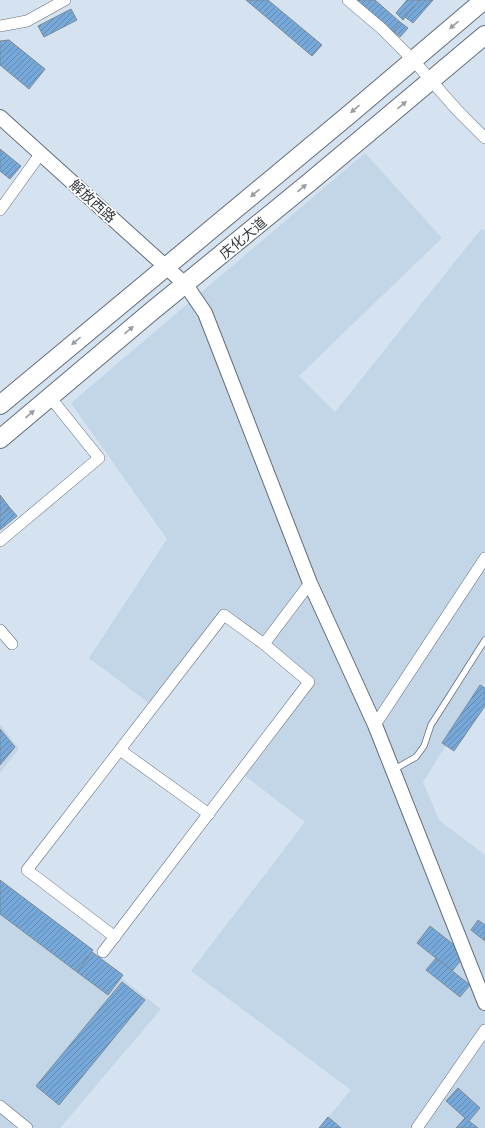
<svg xmlns="http://www.w3.org/2000/svg" width="485" height="1128" font-family="Bitter,'Noto Sans SC',serif">
<style>
.built{fill:#c3d6e8}
.building{fill:url(#building-hatch);stroke:#7e8a95}
.lines{fill:none;stroke-linecap:round;stroke-linejoin:round}
.service-casing{stroke:#626d78;stroke-width:7}
.minor-casing{stroke:#626d78;stroke-width:12}
.tertiary-casing{stroke:#626d78;stroke-width:16}
.trunk-casing{stroke:#626d78;stroke-width:20}
.service{stroke:#fff;stroke-width:5.5}
.minor{stroke:#fff;stroke-width:11}
.tertiary{stroke:#fff;stroke-width:14}
.trunk{stroke:#fff;stroke-width:18}
.oneway{fill:#9a9c9e}
.labels{text-anchor:middle;stroke-width:3.5;stroke-linejoin:round;paint-order:stroke}
.street-label{font-size:14px;fill:#34393e;stroke:#fff}
</style>
<defs>
<pattern id="building-hatch" width="6" height="6" patternUnits="userSpaceOnUse"><rect width="6" height="6" fill="#76a9da"/><path d="M-1 1l2-2M0 6l6-6M5 7l2-2" fill="none" stroke="#628bb2"/></pattern>
</defs>
<rect width="100%" height="100%" fill="#d5e2ef"/>
<g class="built">
<path d="M 365,153 L 442,238 L 299,376 L 335,412 L 481,229 L 485,231 L 485,683 L 423,782 L 439,820 L 485,855 L 485,1128 L 319,1128 L 351,1090 L 191,971 L 305,822 L 244,775 L 314,681 L 221,610 L 150,704 L 89,658 L 167,539 L 71,403 Z"/>
<path d="M 0,724 L 19,749 L 0,773 Z"/>
<path d="M 0,884 L 161,1009 L 60,1128 L 0,1128 Z"/>
</g>
<g class="building">
<path d="M 246,0 L 268,0 L 322,45 L 312,56 Z"/>
<path d="M 355,0 L 375,0 L 400,22 L 392,32 Z"/>
<path d="M 407,0 L 420,0 L 403,20 L 396,13 Z"/>
<path d="M 420,0 L 433,0 L 413,23 L 405,17 Z"/>
<path d="M 71,9 L 77,20 L 44,37 L 38,26 Z"/>
<path d="M 400,22 L 408,28 L 400,37 L 393,31 Z"/>
<path d="M 9,40 L 45,69 L 29,89 L 0,65 L 0,41 Z"/>
<path d="M 0,149 L 21,166 L 10,179 L 0,171 Z"/>
<path d="M 0,495 L 10,508 L 0,516 Z"/>
<path d="M 10,508 L 17,516 L 0,530 L 0,516 Z"/>
<path d="M 480,685 L 485,688 L 485,706 L 454,751 L 442,743 Z"/>
<path d="M 0,729 L 15,747 L 0,765 Z"/>
<path d="M 0,880 L 93,950 L 77,972 L 0,914 Z"/>
<path d="M 478,920 L 485,925 L 485,941 L 471,930 Z"/>
<path d="M 430,926 L 458,948 L 462,959 L 452,971 L 417,943 Z"/>
<path d="M 92,952 L 123,975 L 108,995 L 77,972 Z"/>
<path d="M 436,958 L 470,985 L 460,997 L 426,970 Z"/>
<path d="M 122,982 L 145,1000 L 59,1105 L 36,1086 Z"/>
<path d="M 458,1088 L 480,1108 L 469,1121 L 478,1128 L 456,1128 L 465,1118 L 446,1101 Z"/>
<path d="M 328,1117 L 341,1128 L 319,1128 Z"/>
</g>
<g class="lines">
<defs>
<path id="service" d="M 393,770 L 416,757 L 424,746 L 431,725 L 485,640"/>
<g id="minor">
<path d="M 348,0 L 381,28 L 413,60 L 457,110 L 485,138"/>
<path d="M 0,26 L 27,21 L 65,0"/>
<path d="M 0,210 L 41,153"/>
<path d="M 0,541 L 99,458 L 50,397"/>
<path d="M 0,630 L 12,644"/>
<path d="M 375,725 L 485,558"/>
<path d="M 120,750 L 209,814"/>
<path d="M 115,937 L 27,870 L 224,615 L 264,644"/>
<path d="M 103,952 L 309,682 L 264,644 L 310,583"/>
<path d="M 0,1106 L 27,1128"/>
<path d="M 417,1128 L 485,1030"/>
</g>
<path id="tertiary" d="M 0,117 L 186,285 L 205,313 L 310,583 L 375,725 L 485,1003"/>
<g id="trunk">
<path d="M 0,405 L 351,113 L 484,0"/>
<path d="M 0,439 L 152,311 L 311,181 L 485,35"/>
</g>
</defs>
<use href="#service" class="service-casing"/>
<use href="#minor" class="minor-casing"/>
<use href="#tertiary" class="tertiary-casing"/>
<use href="#trunk" class="trunk-casing"/>
<use href="#service" class="service"/>
<use href="#minor" class="minor"/>
<use href="#tertiary" class="tertiary"/>
<use href="#trunk" class="trunk"/>
</g>
<defs><path id="oneway-solid" d="M-6-.8H1V-3.2L6.5 0L1 3.2V.8H-6Z"/></defs>
<g class="oneway">
<use href="#oneway-solid" transform="translate(454 25) rotate(140)"/>
<use href="#oneway-solid" transform="translate(402 105) rotate(-40)"/>
<use href="#oneway-solid" transform="translate(355 109) rotate(140)"/>
<use href="#oneway-solid" transform="translate(302 188) rotate(-40)"/>
<use href="#oneway-solid" transform="translate(255 193) rotate(140)"/>
<use href="#oneway-solid" transform="translate(129 330) rotate(-40)"/>
<use href="#oneway-solid" transform="translate(76 341) rotate(140)"/>
<use href="#oneway-solid" transform="translate(30 414) rotate(-41)"/>
</g>
<g class="labels">
<g class="street-label">
<text transform="translate(93 201) rotate(42)" y="5">解放西路</text>
<text transform="translate(243 238) rotate(-40)" y="5">庆化大道</text>
</g>
</g>
</svg>
